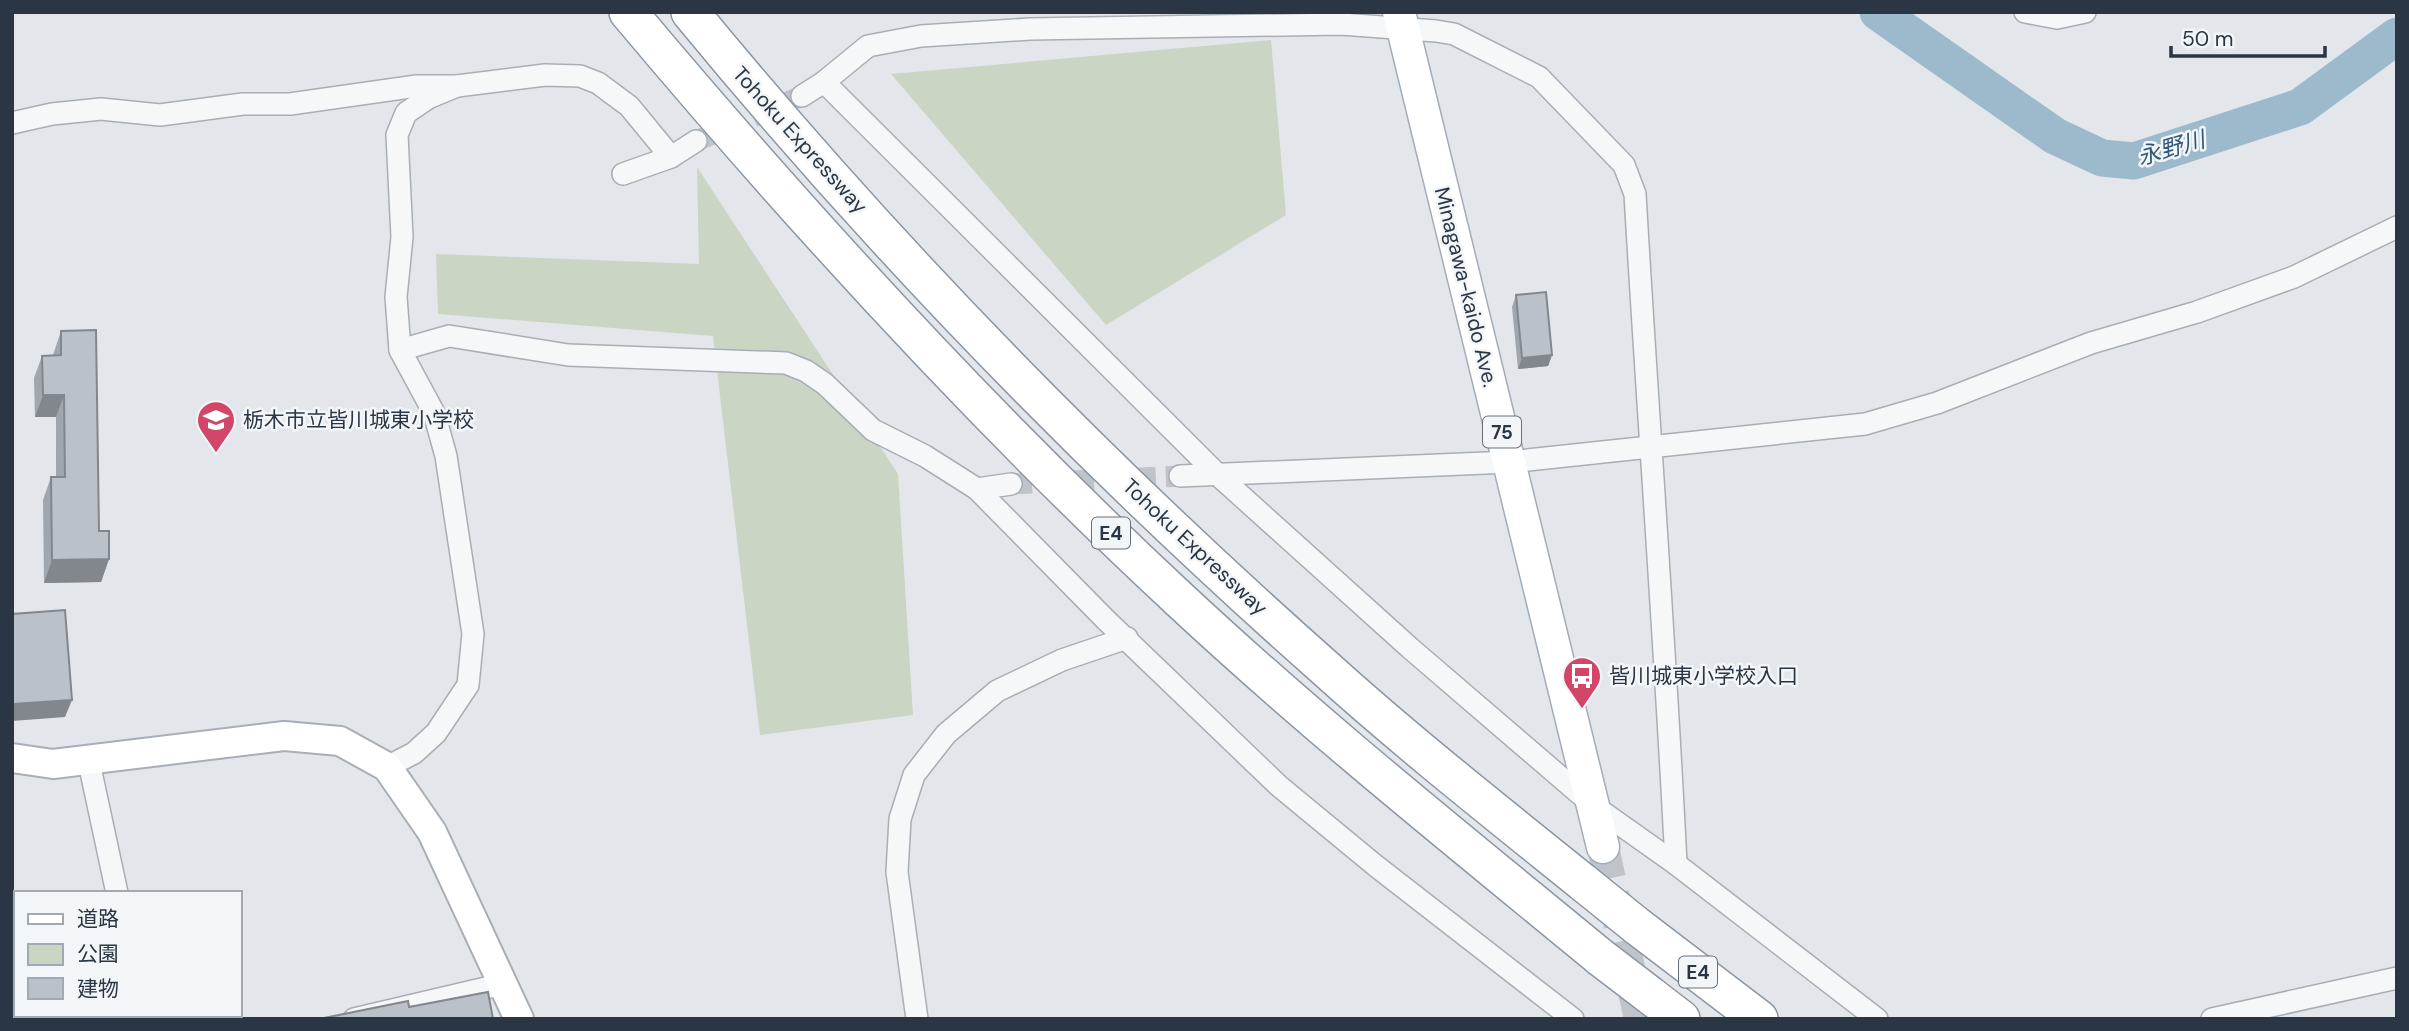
<svg xmlns="http://www.w3.org/2000/svg" width="2409" height="1031" font-family="'DM Sans','Noto Sans JP',sans-serif">
<style>
.green{fill:#cad5c4}
.lines{fill:none;stroke-linecap:round;stroke-linejoin:round}
.river{stroke:#9db9cc;stroke-width:37}
.street-tunnel{stroke:#bec4ca;stroke-width:21;stroke-dasharray:21 10;stroke-linecap:butt}
.primary-tunnel{stroke:#bec4ca;stroke-width:32;stroke-dasharray:32 16;stroke-linecap:butt}
.street-casing{stroke:#a8aeb6;stroke-width:24}
.secondary-casing{stroke:#a8aeb6;stroke-width:32}
.primary-casing{stroke:#a2adb7;stroke-width:35}
.highway-casing{stroke:#8a96a2;stroke-width:40}
.street{stroke:#f6f7f9;stroke-width:21}
.secondary{stroke:#fff;stroke-width:28}
.primary{stroke:#fff;stroke-width:32}
.highway{stroke:#fff;stroke-width:37}
.highway-bridge-casing{stroke:#8a96a2;stroke-width:40;stroke-linecap:butt}
.highway-bridge{stroke:#fff;stroke-width:37}
.wall{fill:#a0a6ad}
.shaded-wall{fill:#82878d}
.building{fill:#bac1c9;stroke:#82878d;stroke-width:2}
.labels{text-anchor:middle;stroke-width:5;stroke-linejoin:round;paint-order:stroke}
.shield{fill:#f3f6f8;stroke:#66707a;stroke-width:2}
.shield-label{font-size:19px;font-weight:bold;fill:#2a3644}
.street-label{font-size:21px;fill:#2a3644;stroke:#f3f6f8}
.poi-label{font-size:21px;fill:#2a3644;stroke:#f3f6f8;text-anchor:start}
.water-label{font-size:23px;font-style:italic;fill:#335979;stroke:#f3f6f8}
</style>
<rect width="100%" height="100%" fill="#e3e7eb"/>
<g class="green">
<path d="M 1271,40 L 1286,215 L 1106,325 L 891,74 Z"/>
<path d="M 697,167 L 898,474 L 913,715 L 760,735 L 713,336 L 438,314 L 436,254 L 699,264 Z"/>
</g>
<g class="lines">
<path class="river" d="M 1878,12 L 2055,136 L 2102,158 L 2134,161 L 2300,107 L 2397,36"/>
<g class="street-tunnel">
<path d="M 696,141 L 802,96"/>
<path d="M 1011,484 L 1180,476"/>
</g>
<path class="primary-tunnel" d="M 1603,847 L 1640,1019"/>
<defs>
<g id="street">
<path d="M 2025,12 L 2057,18 L 2085,12"/>
<path d="M 824,82 L 868,46 L 921,36 L 1030,29 L 1341,24 L 1436,31 L 1454,34 L 1539,77 L 1624,165 L 1635,194 C 1648,417 1665,640 1676,864"/>
<path d="M 802,96 L 824,82 L 1219,476 L 1410,648 L 1594,806 L 1676,864 L 1877,1019"/>
<path d="M 12,123 L 52,114 L 101,109 L 160,115 L 243,104 L 290,104 L 417,86 L 457,86 L 545,75 L 580,76 L 598,83 L 629,106 L 671,157 L 696,141"/>
<path d="M 623,174 L 671,157"/>
<path d="M 400,350 L 449,336 L 568,355 L 786,363 L 806,371 L 825,384 L 873,430 L 925,456 L 977,489 L 1106,620 L 1279,786 L 1376,866 L 1573,1019"/>
<path d="M 1180,476 L 1509,462 L 1865,424 L 1937,403 L 2091,343 L 2197,312 L 2294,277 L 2397,227"/>
<path d="M 977,489 L 1011,484"/>
<path d="M 88,758 L 117,893"/>
<path d="M 387,767 L 414,753 L 436,733 L 468,685 L 473,634 L 446,456 L 434,413 L 400,350 L 396,297 L 402,237 L 397,135 L 406,113 L 428,98 L 457,86"/>
<path d="M 134,1015 L 136,1019"/>
<path d="M 354,1019 L 503,984"/>
<path d="M 917,1019 L 897,872 L 900,819 L 914,775 L 946,734 L 997,691 L 1062,660 L 1127,638"/>
<path d="M 2212,1019 L 2397,978"/>
</g>
<path id="secondary" d="M 12,758 L 53,764 L 284,736 L 340,741 L 387,767 L 432,832 L 519,1019"/>
<path id="primary" d="M 1399,12 L 1603,847"/>
<g id="highway">
<path d="M 628,12 C 801,218 982,416 1179,599 C 1314,725 1458,840 1600,957"/>
<path d="M 690,12 C 883,247 1097,466 1324,667 C 1408,743 1497,813 1585,884"/>
<path d="M 1637,926 L 1759,1019"/>
<path d="M 1651,996 L 1681,1019"/>
</g>
</defs>
<use href="#street" class="street-casing"/>
<use href="#secondary" class="secondary-casing"/>
<use href="#primary" class="primary-casing"/>
<use href="#highway" class="highway-casing"/>
<use href="#street" class="street"/>
<use href="#secondary" class="secondary"/>
<use href="#primary" class="primary"/>
<use href="#highway" class="highway"/>
<defs>
<g id="highway-bridge">
<path d="M 1585,884 L 1637,926"/>
<path d="M 1600,957 L 1651,996"/>
</g>
</defs>
<use href="#highway-bridge" class="highway-bridge-casing"/>
<use href="#highway-bridge" class="highway-bridge"/>
</g>
<g class="wall">
<path d="M 1516,295 L 1552,355 L 1548,366 L 1518,369 L 1512,307 Z"/>
<path d="M 61,331 L 99,531 L 109,559 L 101,582 L 44,583 L 43,500 L 51,477 L 56,477 L 56,417 L 35,417 L 34,378 L 42,356 L 53,355 Z"/>
</g>
<g class="shaded-wall">
<path d="M 1552,355 L 1548,366 L 1518,369 L 1522,358 Z"/>
<path d="M 43,395 L 64,395 L 56,417 L 35,417 Z"/>
<path d="M 109,559 L 101,582 L 44,583 L 52,560 Z"/>
<path d="M 72,700 L 65,717 L 12,721 L 13,704 Z"/>
</g>
<g class="building">
<path d="M 1546,292 L 1552,355 L 1522,358 L 1516,295 Z"/>
<path d="M 96,330 L 99,531 L 109,531 L 109,559 L 52,560 L 51,477 L 65,477 L 64,395 L 43,395 L 42,356 L 61,355 L 61,331 Z"/>
<path d="M 65,610 L 72,700 L 13,704 L 12,614 Z"/>
<path d="M 488,992 L 493,1019 L 319,1019 L 408,1001 L 409,1007 Z"/>
</g>
<defs>
<symbol id="school-pin" viewBox="-11 -11 22 30"><path d="M0 17L-7.5 6A9.5 9.5 0 1 1 7.5 6Z" fill="#d2466a" stroke="#f3f6f8"/><path d="M0-5L7-2L0 1L-7-2ZM-4 1L0 2.5L4 1V4Q0 6-4 4Z" fill="#fff"/></symbol>
<symbol id="bus-pin" viewBox="-11 -11 22 30"><path d="M0 17L-7.5 6A9.5 9.5 0 1 1 7.5 6Z" fill="#d2466a" stroke="#f3f6f8"/><path d="M-5-6H5V4H4V6H2V4H-2V6H-4V4H-5ZM-3.5-4V0h7V-4ZM-3.5 1.2v1.5H-2V1.2ZM2 1.2v1.5H3.5V1.2Z" fill="#fff"/></symbol>
</defs>
<g fill-rule="evenodd">
<use href="#school-pin" x="194" y="398" width="44" height="60"/>
<use href="#bus-pin" x="1560" y="654" width="44" height="60"/>
</g>
<g class="labels">
<g class="shield">
<rect x="1483" y="416.5" width="38" height="31" rx="5"/>
<rect x="1092" y="517.5" width="38" height="31" rx="5"/>
<rect x="1679" y="956.5" width="38" height="31" rx="5"/>
</g>
<g class="shield-label">
<text x="1502" y="439">75</text>
<text x="1111" y="540">E4</text>
<text x="1698" y="979">E4</text>
</g>
<g class="street-label">
<text transform="translate(800 140) rotate(48)" y="7">Tohoku Expressway</text>
<text transform="translate(1466 287) rotate(76)" y="7">Minagawa-kaido Ave.</text>
<text transform="translate(1195 547) rotate(43)" y="7">Tohoku Expressway</text>
</g>
<g class="poi-label">
<text x="243" y="427">栃木市立皆川城東小学校</text>
<text x="1609" y="683">皆川城東小学校入口</text>
</g>
<g class="water-label">
<text transform="translate(2171 148) rotate(-16)" y="8">永野川</text>
</g>
</g>
<rect width="2409" height="1031" fill="none" stroke="#2a3644" stroke-width="28"/>
<rect x="14" y="891" width="228" height="126" fill="#f3f6f8" stroke="#a3a9b0" stroke-width="2"/>
<rect x="28" y="914" width="35" height="10" fill="#ffffff" stroke="#a3a9b0" stroke-width="2"/>
<text x="77" y="926" font-size="21" fill="#2a3644">道路</text>
<rect x="28" y="944" width="35" height="21" fill="#cad5c4" stroke="#a3a9b0" stroke-width="2"/>
<text x="77" y="961" font-size="21" fill="#2a3644">公園</text>
<rect x="28" y="978" width="35" height="21" fill="#bac1c9" stroke="#a3a9b0" stroke-width="2"/>
<text x="77" y="996" font-size="21" fill="#2a3644">建物</text>
<path d="M2171 46v10h154v-10" fill="none" stroke="#2a3644" stroke-width="3.5"/>
<text x="2182" y="46" font-size="21" fill="#2a3644" stroke="#f3f6f8" stroke-width="5" paint-order="stroke">50 m</text>
</svg>
